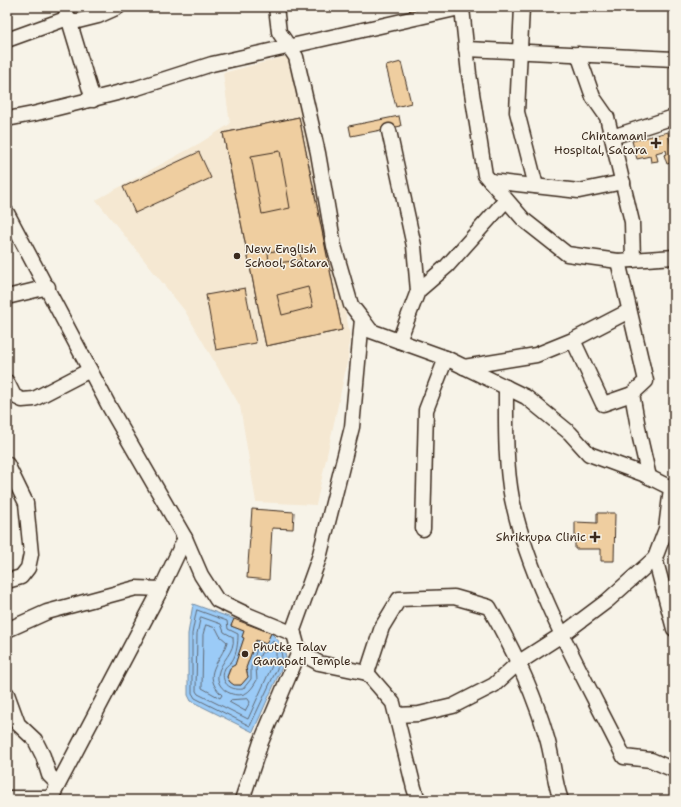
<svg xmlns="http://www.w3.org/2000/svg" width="681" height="807" font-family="'Shantell Sans',sans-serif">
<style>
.built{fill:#f5e8d2}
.water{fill:#9bcbf7;stroke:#758ba0}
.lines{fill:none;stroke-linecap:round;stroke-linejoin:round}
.shore{stroke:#616a75;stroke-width:1}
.building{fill:#efcea0;stroke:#3b2a1e;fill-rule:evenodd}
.street-casing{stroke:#3b2a1e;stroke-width:17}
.street{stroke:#f7f3e8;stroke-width:14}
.poi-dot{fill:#3b2a1e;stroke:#f7f3e8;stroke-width:1.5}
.labels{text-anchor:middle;stroke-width:3;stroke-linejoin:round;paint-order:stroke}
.poi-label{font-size:12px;fill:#3b2a1e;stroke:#f7f3e8;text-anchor:end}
</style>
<rect width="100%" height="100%" fill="#f7f3e8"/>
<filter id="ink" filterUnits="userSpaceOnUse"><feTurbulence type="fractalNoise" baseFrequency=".025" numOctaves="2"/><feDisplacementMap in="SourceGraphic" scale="8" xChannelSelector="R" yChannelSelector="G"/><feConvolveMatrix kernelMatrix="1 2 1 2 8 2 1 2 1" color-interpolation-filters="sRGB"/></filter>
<g filter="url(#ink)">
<path class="built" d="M 288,56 L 301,104 L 350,334 L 348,359 L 316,505 L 256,502 L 240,406 L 185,311 L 96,200 L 200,143 L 230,124 L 223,73 Z"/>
<path class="water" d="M 193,604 L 234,619 L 231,626 L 244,631 L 242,637 L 244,638 L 235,665 L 230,668 L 227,677 C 230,684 234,685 241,685 L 248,677 L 246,668 L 256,640 L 266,644 L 271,633 C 279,641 284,646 286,658 L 253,732 L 191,701 L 188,695 L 188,634 Z"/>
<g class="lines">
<g class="shore">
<path d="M 197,610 L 227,621 L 228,629 L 238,634 C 238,642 237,654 232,661 C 230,664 227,665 225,668 C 219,682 230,691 243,689 L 251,679 L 251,667 L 258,646 L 267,647 L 273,641 L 281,650 L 282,658 L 250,726 L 195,698 L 192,693 L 192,634 Z"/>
<path d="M 201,617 L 221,624 L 224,632 L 233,637 C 236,652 220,661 218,675 C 216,688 232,698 244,694 C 250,692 254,685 257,680 L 256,667 L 261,653 L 273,649 L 276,652 L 276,657 L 248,719 L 198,694 L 196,691 L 197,634 Z"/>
<path d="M 206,625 L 216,628 L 220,636 L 227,642 C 221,662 200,674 222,695 L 220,698 L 202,688 L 203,635 Z"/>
<path d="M 248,699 L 250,702 L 245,711 L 229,702 L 231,700 Z"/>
</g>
</g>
<g class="building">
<path d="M 409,7 L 428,7 L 428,9 L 410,12 Z"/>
<path d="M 401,62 L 411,103 L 396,107 L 386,66 Z"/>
<path d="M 399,116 L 401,126 L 351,136 L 349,126 Z"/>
<path d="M 299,117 L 342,330 L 266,346 L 223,133 ZM 280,151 L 290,208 L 262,214 L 251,156 ZM 299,248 L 301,260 L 269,264 L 268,252 ZM 308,287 L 313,307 L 282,315 L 277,295 Z"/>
<path d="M 299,117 L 342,330 L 266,346 L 223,133 Z"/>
<path d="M 668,132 L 674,162 L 667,164 L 664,155 L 667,154 L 666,150 L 656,153 L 658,161 L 651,162 L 650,156 L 637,159 L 632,141 Z"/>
<path d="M 280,151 L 290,208 L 262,214 L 251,156 Z"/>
<path d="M 199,152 L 211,178 L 135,213 L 123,187 Z"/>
<path d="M 299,248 L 301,260 L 269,264 L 268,252 Z"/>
<path d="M 308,287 L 313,307 L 282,315 L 277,295 Z"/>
<path d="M 245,288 L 256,343 L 216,350 L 206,295 Z"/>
<path d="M 252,509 L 294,512 L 293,529 L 272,528 L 269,580 L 247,578 Z"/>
<path d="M 597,513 L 615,513 L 614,561 L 601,561 L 601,549 L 575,549 L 575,522 L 597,523 Z"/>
<path d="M 234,619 L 271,633 L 266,644 L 256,640 L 246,668 L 248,677 L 241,685 L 234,685 L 230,682 L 227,677 L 231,667 L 235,665 L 244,638 L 242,637 L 244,631 L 231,626 Z"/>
</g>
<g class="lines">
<defs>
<g id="street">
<path d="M 65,7 L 93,100"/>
<path d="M 276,7 L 279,32 L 296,57 L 318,153 L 334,246 L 351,305 L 362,319 L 371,331 L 446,358 L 526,397 L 570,433 L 589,454 L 643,474 L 671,488 L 666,529 L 655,558 L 674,629"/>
<path d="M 522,7 L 517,112 L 536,186"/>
<path d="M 462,8 L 469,74 L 485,175 L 524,220 L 567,254 L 618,261 L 674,257"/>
<path d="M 70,23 L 98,16 L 118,7"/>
<path d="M 7,40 L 68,18"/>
<path d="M 466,49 L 674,59"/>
<path d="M 578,54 L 593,97 L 607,117 L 632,222 L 633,260"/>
<path d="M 7,119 L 33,114 L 137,88 L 212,64 L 464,7"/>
<path d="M 389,131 L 414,246 L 418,291 L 399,341"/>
<path d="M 612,137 L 674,117"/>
<path d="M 490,181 L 579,191 L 623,182"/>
<path d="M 7,213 L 110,408 L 185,538 L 201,575 L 217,600 L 248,615 L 294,634 L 299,652 L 319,663 L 367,673 L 393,703 L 414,788 L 418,800"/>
<path d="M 618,261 L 646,381 L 632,394 L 640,438 L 649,477"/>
<path d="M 418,291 L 447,266 L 506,200"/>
<path d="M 7,297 L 48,287"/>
<path d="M 573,340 L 603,404 L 632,394"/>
<path d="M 464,367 L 536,355 L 573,340 L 629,311"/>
<path d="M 7,382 L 14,396 L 22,400 L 34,399 L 90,370"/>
<path d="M 506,387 C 506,424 505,462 512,499 C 531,588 584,676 624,757 L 651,760 L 674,770"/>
<path d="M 7,464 L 26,503 L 31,554 L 28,568 L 21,577 L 7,581"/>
<path d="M 423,529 L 426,410 L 446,358"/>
<path d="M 7,630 L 47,612 L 136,588 L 161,589"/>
<path d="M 294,634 L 293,630 L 319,558 L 352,427 L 362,319"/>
<path d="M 367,673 L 382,627 L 399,599 L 454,597 L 489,607 C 512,647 533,690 546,735 C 553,756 553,779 561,800"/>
<path d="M 7,694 L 18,724 L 35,740 L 43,756 L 49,775 L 58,784"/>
<path d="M 396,715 L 419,714 L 453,706 L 494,685 L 518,663 L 563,634 L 607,601 L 655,558"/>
<path d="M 7,798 L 51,798"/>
<path d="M 50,800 L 161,589 L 185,538"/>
<path d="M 242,800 L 261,742 L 299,652"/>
</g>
</defs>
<use href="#street" class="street-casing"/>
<use href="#street" class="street"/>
</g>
</g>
<g class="poi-dot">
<path d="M654 137h4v4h4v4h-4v4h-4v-4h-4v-4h4z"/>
<circle cx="237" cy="256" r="4"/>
<path d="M593 531h4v4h4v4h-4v4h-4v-4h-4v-4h4z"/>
<circle cx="245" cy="654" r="4"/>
</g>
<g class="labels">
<g class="poi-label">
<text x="647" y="140">Chintamani<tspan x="647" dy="14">Hospital, Satara</tspan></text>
<text x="245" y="253" text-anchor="start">New English<tspan x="245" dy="14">School, Satara</tspan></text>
<text x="586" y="541">Shrikrupa Clinic</text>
<text x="253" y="651" text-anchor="start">Phutke Talav<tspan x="253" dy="14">Ganapati Temple</tspan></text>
</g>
</g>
<rect width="681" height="807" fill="none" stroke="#f7f3e8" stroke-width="24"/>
<rect x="12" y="12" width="657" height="783" fill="none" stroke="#3b2a1e" stroke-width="1.5" filter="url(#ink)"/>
</svg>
